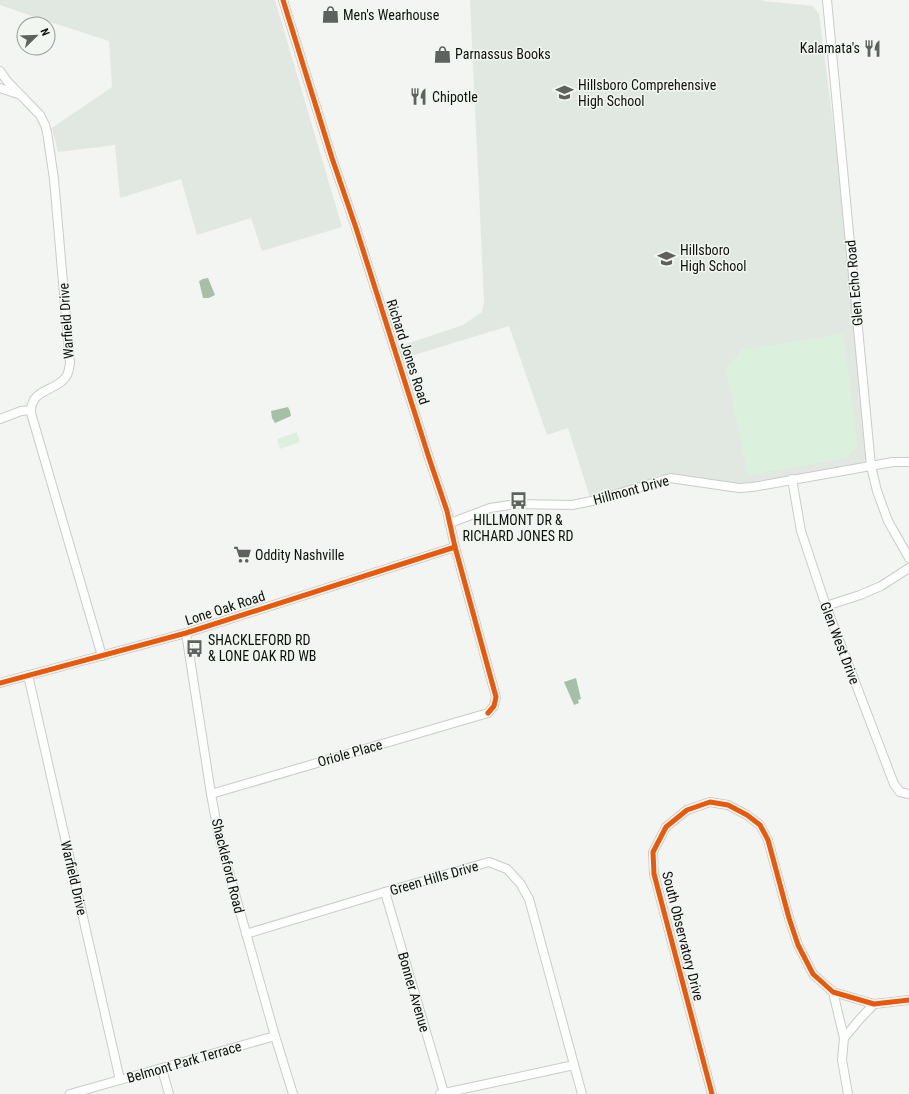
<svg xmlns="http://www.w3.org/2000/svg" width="909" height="1094" font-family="'Roboto Condensed',sans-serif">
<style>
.built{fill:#e1e8e1}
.green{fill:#dcf1dd}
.water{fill:#a6c0a8}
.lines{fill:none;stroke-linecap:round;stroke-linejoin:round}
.minor-casing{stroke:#caccca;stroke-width:10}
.minor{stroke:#fdfefd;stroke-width:8}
.cycleway-casing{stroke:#f1f6f1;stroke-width:8}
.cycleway{stroke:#e8590c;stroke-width:5}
.labels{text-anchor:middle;stroke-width:3;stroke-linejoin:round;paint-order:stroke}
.poi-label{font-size:14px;fill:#0f110f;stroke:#f1f6f1;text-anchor:start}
.street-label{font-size:14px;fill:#0f110f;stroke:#f1f6f1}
</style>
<rect width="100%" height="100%" fill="#f2f5f2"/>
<g class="built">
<path d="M 0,0 L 275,0 L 342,227 L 262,251 L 251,218 L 197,235 L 181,179 L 120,198 L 115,145 L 58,152 L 52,128 L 112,87 L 109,41 L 41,19 L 0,5 Z"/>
<path d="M 470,0 L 763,0 L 763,1 L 813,6 L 819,14 L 839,169 L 871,466 L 753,487 L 670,478 L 660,475 L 597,500 L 591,501 L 568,428 L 547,435 L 509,326 L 398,360 L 394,348 L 463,325 L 482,312 L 484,301 Z"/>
</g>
<g class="green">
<path d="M 843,334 L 857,447 L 846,458 L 748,475 L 726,369 L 742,350 Z"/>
<path d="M 297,432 L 300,442 L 280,449 L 277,439 Z"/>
</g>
<g class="water">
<path d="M 208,278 L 215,295 L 209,298 L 203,298 L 199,281 L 203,279 Z"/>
<path d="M 288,407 L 290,411 L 291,416 L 275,423 L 272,418 L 271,411 Z"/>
<path d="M 576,678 L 581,699 L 578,700 L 579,703 L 574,705 L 564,682 Z"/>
</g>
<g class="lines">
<defs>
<g id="minor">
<path d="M 827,0 L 871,466 L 877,491 L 888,521 L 909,558"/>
<path d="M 0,71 L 7,81 L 40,115 L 45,125 L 47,132 L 54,179 L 70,363 C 69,368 69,374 65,378 C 54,392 30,389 31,413 L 102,656"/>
<path d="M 0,88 L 18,94"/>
<path d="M 0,419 L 21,411 L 31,410"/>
<path d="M 792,479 L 801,531 L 826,606 L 894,784 L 900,792 L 909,794"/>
<path d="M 450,523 L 490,508 L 516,504 L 572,505 L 597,500 L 670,478 L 739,488 L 753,487 L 893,462 L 909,462"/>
<path d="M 826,606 L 860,595 L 881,586 L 909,568"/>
<path d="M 186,633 L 211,794 L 219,837 L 275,1036 L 293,1094"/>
<path d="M 28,675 L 120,1080"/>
<path d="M 0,683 L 186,633 L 455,547"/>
<path d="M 211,794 L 488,713 L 494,706 L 496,697 L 455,547 L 447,511 L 429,458 L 356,228 L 332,158 L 283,0"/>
<path d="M 385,892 L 444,1093"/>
<path d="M 246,934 L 385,892 L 489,862 L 507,869 L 520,883 L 529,899 L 582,1094"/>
<path d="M 833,992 L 844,1038"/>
<path d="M 162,1069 L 169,1094"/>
<path d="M 70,1094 L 275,1036"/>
<path d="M 440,1094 L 574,1065"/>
<path d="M 712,1094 L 654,874 L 653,852 L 666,827 L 687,810 L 710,802 L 728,805 L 747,815 L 760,825 L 768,840 L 789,918 L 798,945 L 813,974 L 833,992 L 874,1004 L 909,1000"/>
<path d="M 848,1094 L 842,1060 L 844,1038 L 859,1020 L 874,1004"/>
</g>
</defs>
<use href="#minor" class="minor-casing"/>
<use href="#minor" class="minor"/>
<defs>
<g id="cycleway">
<path d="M 283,0 L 332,158 L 356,228 L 429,458 L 447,511 L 455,547 L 496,697 L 494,706 L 488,713"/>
<path d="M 0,683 L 186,633 L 455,547"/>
<path d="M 712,1094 L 654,874 L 653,852 L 666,827 L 687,810 L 710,802 L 728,805 L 747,815 L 760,825 L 768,840 L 789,918 L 798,945 L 813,974 L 833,992 L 874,1004 L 909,1000"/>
</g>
</defs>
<use href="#cycleway" class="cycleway-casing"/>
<use href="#cycleway" class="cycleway"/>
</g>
<defs>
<symbol id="shop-bare" viewBox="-9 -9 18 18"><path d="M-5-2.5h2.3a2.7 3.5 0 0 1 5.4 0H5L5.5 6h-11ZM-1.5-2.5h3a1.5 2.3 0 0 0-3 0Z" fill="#5e615e" stroke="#f1f6f1" stroke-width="2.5" paint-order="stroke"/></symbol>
<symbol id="restaurant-bare" viewBox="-9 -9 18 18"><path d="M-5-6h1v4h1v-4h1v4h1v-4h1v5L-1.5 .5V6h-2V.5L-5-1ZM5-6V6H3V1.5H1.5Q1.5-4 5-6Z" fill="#5e615e" stroke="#f1f6f1" stroke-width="2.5" paint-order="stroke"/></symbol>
<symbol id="school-bare" viewBox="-9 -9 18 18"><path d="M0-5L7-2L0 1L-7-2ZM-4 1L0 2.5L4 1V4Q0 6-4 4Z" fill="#5e615e" stroke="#f1f6f1" stroke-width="2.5" paint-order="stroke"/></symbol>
<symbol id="bus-bare" viewBox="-9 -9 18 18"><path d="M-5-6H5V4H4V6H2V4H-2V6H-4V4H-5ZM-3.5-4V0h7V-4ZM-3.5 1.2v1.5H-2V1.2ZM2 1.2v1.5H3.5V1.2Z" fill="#5e615e" stroke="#f1f6f1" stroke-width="2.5" paint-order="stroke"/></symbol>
<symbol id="supermarket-bare" viewBox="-9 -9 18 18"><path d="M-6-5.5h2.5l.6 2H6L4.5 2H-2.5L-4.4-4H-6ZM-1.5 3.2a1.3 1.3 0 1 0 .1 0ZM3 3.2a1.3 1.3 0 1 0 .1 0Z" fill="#5e615e" stroke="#f1f6f1" stroke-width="2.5" paint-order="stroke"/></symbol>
</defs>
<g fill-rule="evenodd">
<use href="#shop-bare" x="318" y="2" width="25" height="25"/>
<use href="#restaurant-bare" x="860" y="36" width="25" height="25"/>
<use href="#shop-bare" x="430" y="42" width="25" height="25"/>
<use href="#school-bare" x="552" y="80" width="25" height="25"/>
<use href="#restaurant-bare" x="406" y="84" width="25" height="25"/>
<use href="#school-bare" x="654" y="246" width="25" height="25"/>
<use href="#bus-bare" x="506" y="488" width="25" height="25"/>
<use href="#supermarket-bare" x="230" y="542" width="25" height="25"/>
<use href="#bus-bare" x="182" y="636" width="25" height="25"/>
</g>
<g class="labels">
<g class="poi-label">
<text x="343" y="20">Men's Wearhouse</text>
<text x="860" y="53" text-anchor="end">Kalamata's</text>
<text x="455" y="59">Parnassus Books</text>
<text x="578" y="90">Hillsboro Comprehensive<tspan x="578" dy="16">High School</tspan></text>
<text x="432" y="102">Chipotle</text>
<text x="680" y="255">Hillsboro<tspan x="680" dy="16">High School</tspan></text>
<text x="518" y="525" text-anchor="middle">HILLMONT DR &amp;<tspan x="518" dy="16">RICHARD JONES RD</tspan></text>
<text x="255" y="560">Oddity Nashville</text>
<text x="208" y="645">SHACKLEFORD RD<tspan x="208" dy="16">&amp; LONE OAK RD WB</tspan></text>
</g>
<g class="street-label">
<text transform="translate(854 283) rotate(-95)" y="5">Glen Echo Road</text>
<text transform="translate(66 321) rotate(-94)" y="5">Warfield Drive</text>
<text transform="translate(408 352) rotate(72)" y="5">Richard Jones Road</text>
<text transform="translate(631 490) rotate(-15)" y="5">Hillmont Drive</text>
<text transform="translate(225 608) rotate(-18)" y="5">Lone Oak Road</text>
<text transform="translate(840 643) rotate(69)" y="5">Glen West Drive</text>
<text transform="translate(350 753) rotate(-16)" y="5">Oriole Place</text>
<text transform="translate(228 866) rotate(76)" y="5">Shackleford Road</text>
<text transform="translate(74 878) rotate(77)" y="5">Warfield Drive</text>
<text transform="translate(434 878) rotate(-16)" y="5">Green Hills Drive</text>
<text transform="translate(683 936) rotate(76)" y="5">South Observatory Drive</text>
<text transform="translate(414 992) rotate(74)" y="5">Bonner Avenue</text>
<text transform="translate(184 1062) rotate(-16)" y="5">Belmont Park Terrace</text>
</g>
</g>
<g transform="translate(36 36) rotate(67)"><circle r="19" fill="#f1f6f1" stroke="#979a97"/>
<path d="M0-3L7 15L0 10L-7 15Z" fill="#5e615e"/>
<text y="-6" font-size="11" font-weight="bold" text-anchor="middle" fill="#0f110f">N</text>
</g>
</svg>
